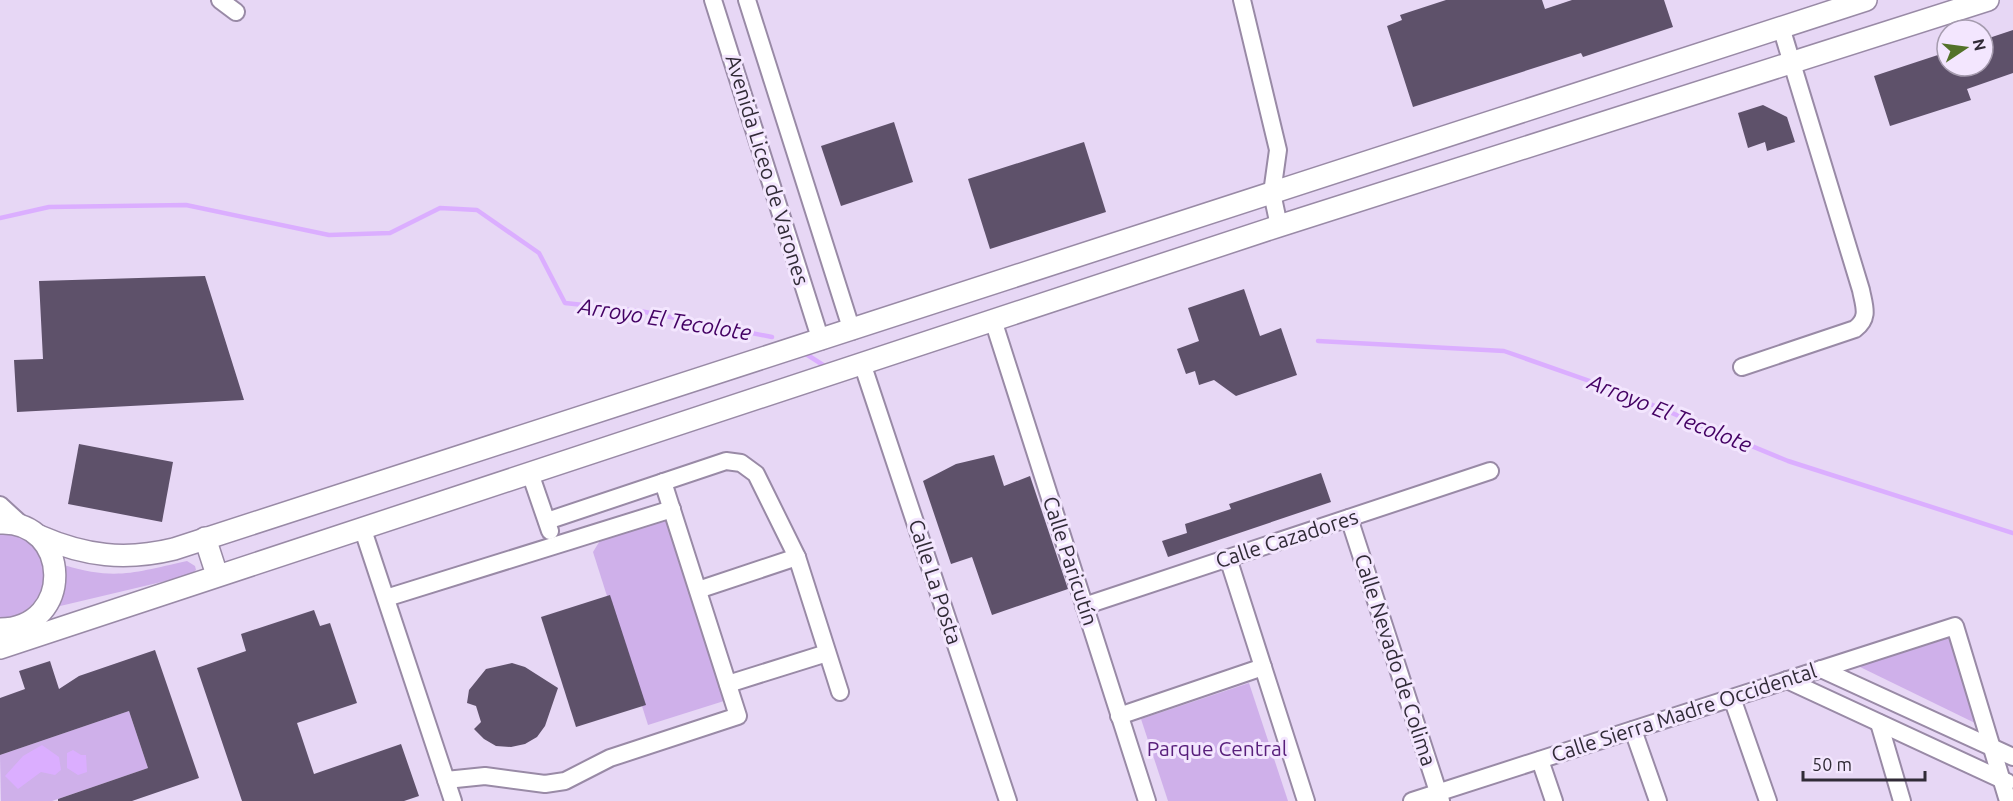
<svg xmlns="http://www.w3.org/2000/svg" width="2013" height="801" font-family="Ubuntu,sans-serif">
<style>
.green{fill:#cfb0ea}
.water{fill:#dbaeff}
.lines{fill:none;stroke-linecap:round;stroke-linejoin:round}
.stream{stroke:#dbaeff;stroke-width:4.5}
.building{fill:#5e516a}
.minor-casing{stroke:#998aa6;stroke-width:20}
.major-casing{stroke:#998aa6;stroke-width:24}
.minor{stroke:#fff;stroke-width:16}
.major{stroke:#fff;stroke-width:21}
.labels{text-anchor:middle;stroke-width:6;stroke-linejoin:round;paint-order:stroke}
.street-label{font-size:21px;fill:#312b37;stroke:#f3e6fe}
.park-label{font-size:21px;fill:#581f7b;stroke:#f3e6fe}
.water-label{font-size:22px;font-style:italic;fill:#430063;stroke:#f3e6fe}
</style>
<rect width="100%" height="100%" fill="#e7d7f5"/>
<g class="green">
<path d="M 665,518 L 724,701 L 648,725 L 593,552 L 601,539 Z"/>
<path d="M 0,532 C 7,534 17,534 23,538 C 62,558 43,621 0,617 Z"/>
<path d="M 187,561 L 195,566 L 196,570 L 191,575 L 56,607 L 62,594 L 64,565 C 116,581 136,572 187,561 Z"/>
<path d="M 1950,636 L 1977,724 L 1858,666 Z"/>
<path d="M 1249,683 L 1288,801 L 1168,801 L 1141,719 Z"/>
<path d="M 129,711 L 148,768 L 52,801 L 1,801 L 0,755 Z"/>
</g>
<g class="water">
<path d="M 42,745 L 59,757 L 61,770 L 55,775 L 41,772 L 18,789 L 5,776 L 23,756 Z"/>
<path d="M 73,750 L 81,755 L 86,755 L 87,772 L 78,775 L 67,768 L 67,753 Z"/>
</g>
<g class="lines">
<g class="stream">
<path d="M 0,218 L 49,207 L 186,205 L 329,235 L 390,233 L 440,208 L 477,210 L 539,253 L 565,303 L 640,311 L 772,337"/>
<path d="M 1318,341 L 1504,351 L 1621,392 L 1788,461 L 2013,533"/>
<path d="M 806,354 L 823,365"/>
</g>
</g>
<g class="building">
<path d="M 1446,0 L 1542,0 L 1545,9 L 1572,0 L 1664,0 L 1673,27 L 1583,57 L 1581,53 L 1413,107 L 1387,26 L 1402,20 L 1400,15 Z"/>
<path d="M 2013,30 L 2013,73 L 1967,89 L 1971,100 L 1890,126 L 1874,76 L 1947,52 L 1947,66 L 1983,66 L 1983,40 Z"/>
<path d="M 1763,105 L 1787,117 L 1795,142 L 1767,151 L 1765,142 L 1748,148 L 1738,113 Z"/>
<path d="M 894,122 L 913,182 L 841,206 L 821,146 Z"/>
<path d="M 1084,142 L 1106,212 L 990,249 L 968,179 Z"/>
<path d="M 205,276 L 244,400 L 17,412 L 14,360 L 43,359 L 39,281 Z"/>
<path d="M 1244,289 L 1260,336 L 1281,328 L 1297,375 L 1236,396 L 1214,380 L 1199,385 L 1195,371 L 1186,374 L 1177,349 L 1199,341 L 1188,308 Z"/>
<path d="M 79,444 L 173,462 L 162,522 L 68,504 Z"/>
<path d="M 994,455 L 1004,486 L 1030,476 L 1068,589 L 992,615 L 972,557 L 951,564 L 923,481 L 956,464 Z"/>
<path d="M 1321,473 L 1331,502 L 1168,557 L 1162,541 L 1187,533 L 1185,524 L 1231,509 L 1229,504 Z"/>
<path d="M 610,595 L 646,705 L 576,727 L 541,617 Z"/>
<path d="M 314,610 L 320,626 L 330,623 L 357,703 L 297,723 L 314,774 L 401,744 L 419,796 L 404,801 L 242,801 L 197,668 L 246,651 L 241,634 Z"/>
<path d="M 155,650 L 199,778 L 132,801 L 58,801 L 58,799 L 148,768 L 129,711 L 0,755 L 0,698 L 25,689 L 19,671 L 50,661 L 59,689 L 79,676 Z"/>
<path d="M 512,663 L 525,667 L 558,688 L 545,726 L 537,737 L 525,744 L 511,747 L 496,746 L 484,739 L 474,729 L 481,722 L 476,706 L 467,703 L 469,690 L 486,669 Z"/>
</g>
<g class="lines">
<defs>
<g id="minor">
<path d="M 220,0 L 236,12"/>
<path d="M 713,0 L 821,341"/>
<path d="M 747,0 L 852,331"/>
<path d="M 1242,0 L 1278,150 L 1272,193 L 1279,226"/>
<path d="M 993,320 L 1147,801"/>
<path d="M 862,363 L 1008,801"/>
<path d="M 1742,367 L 1855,329 C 1870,318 1864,306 1861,290 L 1781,27"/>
<path d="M 530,473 L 550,531"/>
<path d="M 0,505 L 23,526"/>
<path d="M 1349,518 L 1441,801"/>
<path d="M 547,521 L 726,461 L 741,463 L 756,474 L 797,557 L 840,692"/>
<path d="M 362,527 L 453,801"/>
<path d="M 1228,558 L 1306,801"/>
<path d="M 698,590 L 797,557"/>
<path d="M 386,598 L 672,509"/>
<path d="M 1084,606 L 1490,471"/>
<path d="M 1821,669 L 2013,757"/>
<path d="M 1787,680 L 2007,782"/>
<path d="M 728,684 L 827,653"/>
<path d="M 1732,698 L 1768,801"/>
<path d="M 1119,716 L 1263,667"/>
<path d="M 1879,723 L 1902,801"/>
<path d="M 1633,730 L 1658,801"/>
<path d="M 1540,760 L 1554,801"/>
<path d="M 446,780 L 485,776 L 545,784 L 565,781 L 610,758 L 738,716 L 663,482"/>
<path d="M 1412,801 L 1955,626 L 2008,801"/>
</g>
<g id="major">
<path d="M 0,523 C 71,520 75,628 0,629"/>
<path d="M 39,536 C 85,556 125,561 174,549 L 1866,0"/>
<path d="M 205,538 L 217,575"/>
<path d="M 0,648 L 1279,226 L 1988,0"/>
</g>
</defs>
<use href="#minor" class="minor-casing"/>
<use href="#major" class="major-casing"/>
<use href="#minor" class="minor"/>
<use href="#major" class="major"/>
</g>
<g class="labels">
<g class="street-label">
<text transform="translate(767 170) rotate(73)" y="7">Avenida Liceo de Varones</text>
<text transform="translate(1287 539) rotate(-18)" y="7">Calle Cazadores</text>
<text transform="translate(1070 561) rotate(72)" y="7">Calle Paricutín</text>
<text transform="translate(935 582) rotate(72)" y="7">Calle La Posta</text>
<text transform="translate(1395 660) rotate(72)" y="7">Calle Nevado de Colima</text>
<text transform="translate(1684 713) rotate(-18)" y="7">Calle Sierra Madre Occidental</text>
</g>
<g class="park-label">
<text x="1217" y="756">Parque Central</text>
</g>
<g class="water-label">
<text transform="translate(665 319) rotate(9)" y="8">Arroyo El Tecolote</text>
<text transform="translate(1670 413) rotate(22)" y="8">Arroyo El Tecolote</text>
</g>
</g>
<g transform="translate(1965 48) rotate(77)"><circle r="28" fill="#f3e6fe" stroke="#a59bae" stroke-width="1.5"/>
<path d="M0-4.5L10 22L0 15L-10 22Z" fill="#537229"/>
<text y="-9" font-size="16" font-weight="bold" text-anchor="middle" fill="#312b37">N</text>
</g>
<path d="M1803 771v9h122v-9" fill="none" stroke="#312b37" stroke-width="3"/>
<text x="1812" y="771" font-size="18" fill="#312b37" stroke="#f3e6fe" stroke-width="4.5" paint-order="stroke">50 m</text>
</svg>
